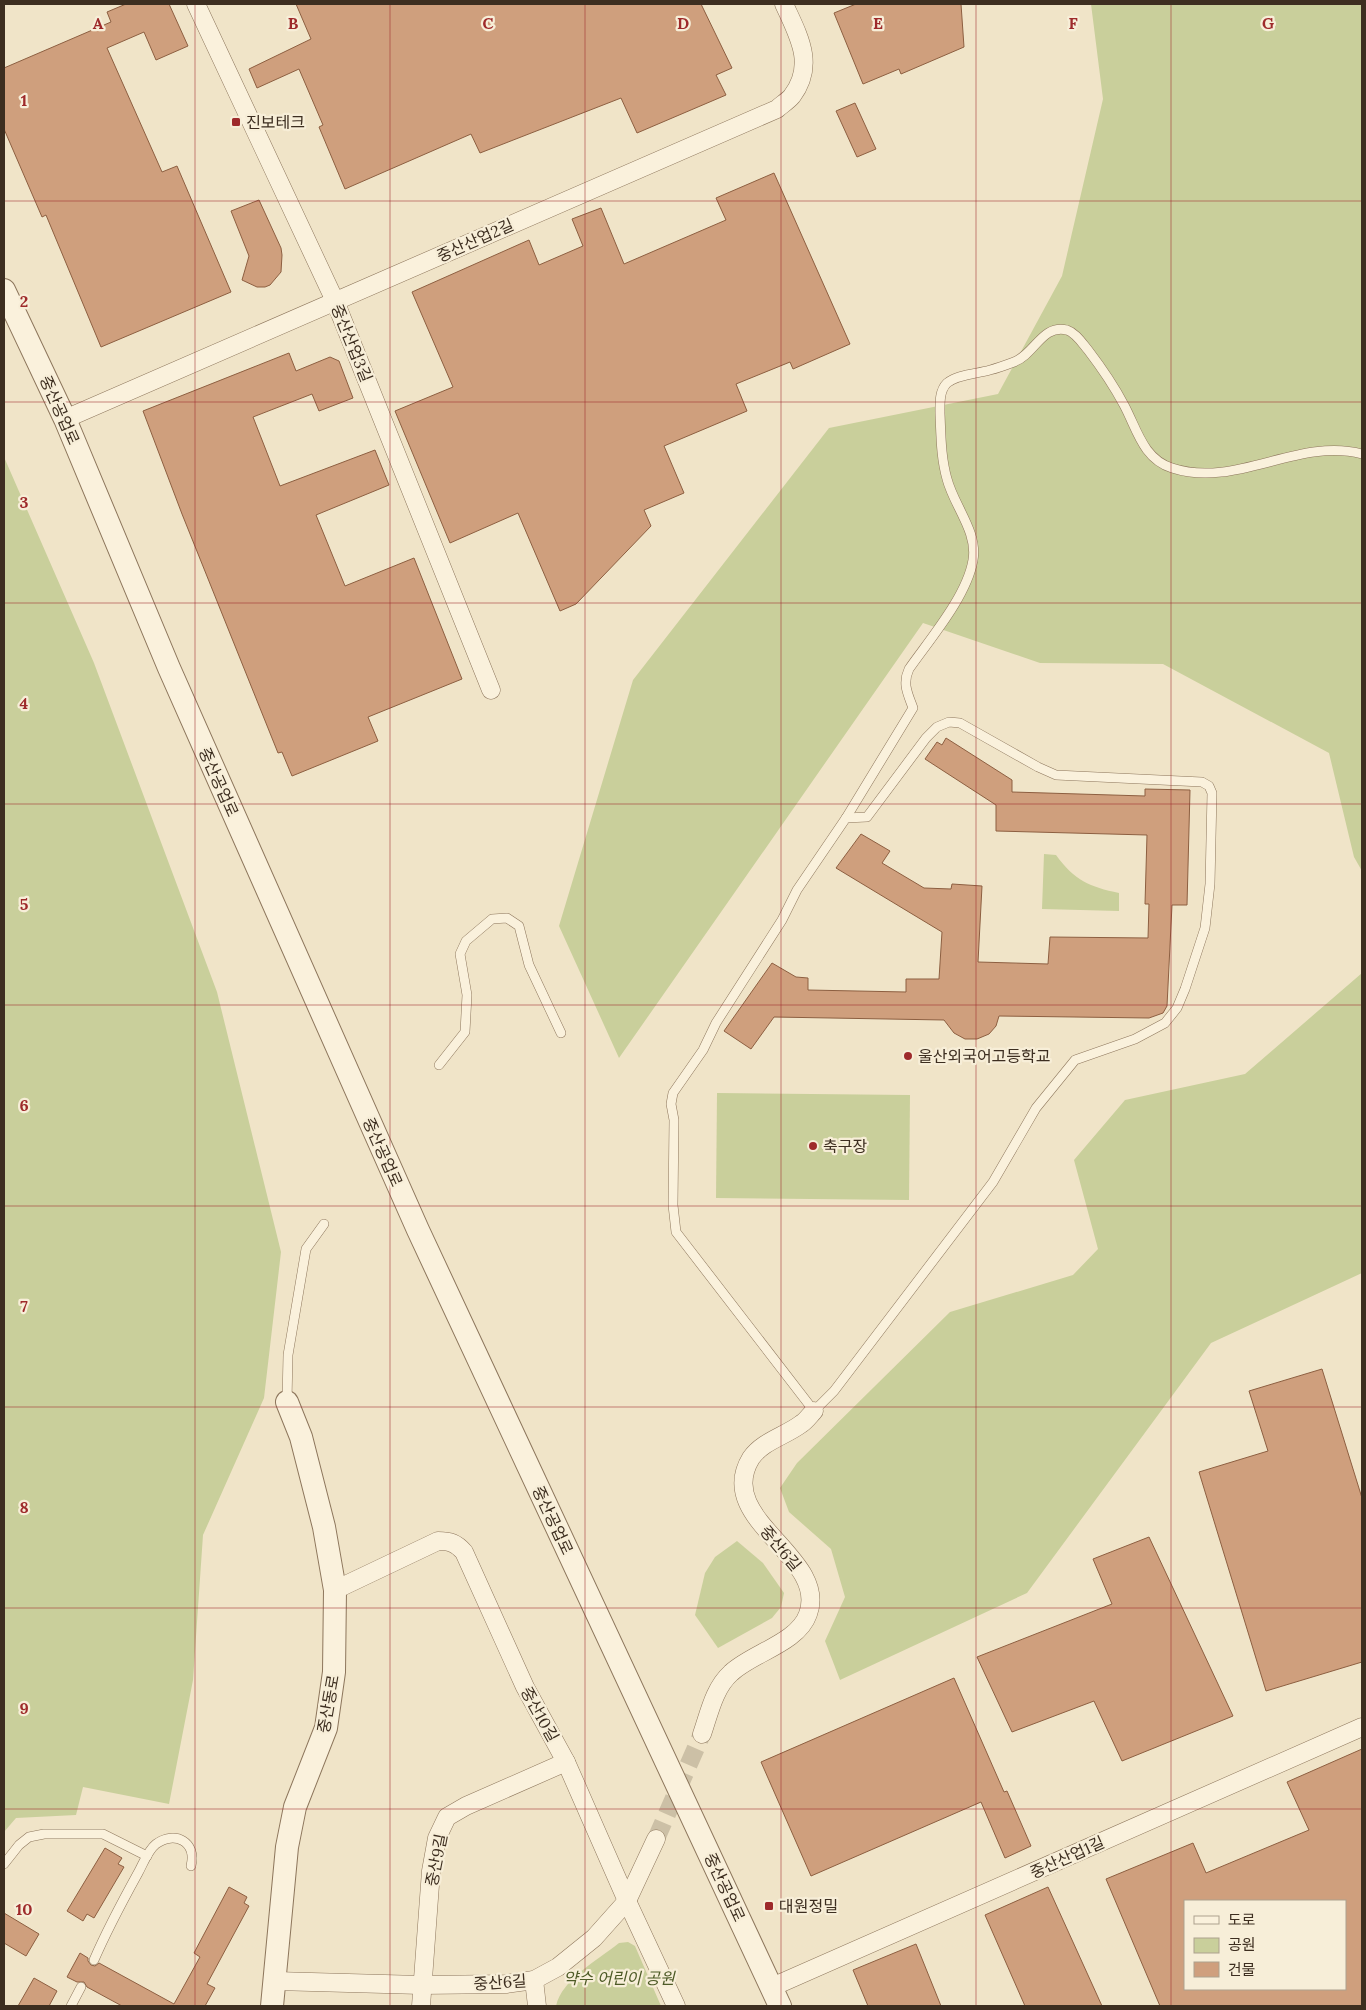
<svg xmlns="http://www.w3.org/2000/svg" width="1366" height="2010" font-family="Lora,'Noto Sans KR',serif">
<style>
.green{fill:#c9cf9b}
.building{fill:#cf9f7d;stroke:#8d5f41;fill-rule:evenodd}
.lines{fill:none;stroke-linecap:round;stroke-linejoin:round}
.minor-tunnel{stroke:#ccc0a6;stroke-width:18;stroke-dasharray:18 9;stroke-linecap:butt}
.service-casing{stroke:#8d765c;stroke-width:10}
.minor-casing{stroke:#8d765c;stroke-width:19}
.tertiary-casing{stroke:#8d765c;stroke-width:24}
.service{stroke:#faf1dc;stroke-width:9}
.minor{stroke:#faf1dc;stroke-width:18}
.tertiary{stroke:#faf1dc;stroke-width:22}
.grid{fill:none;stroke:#9e2a2b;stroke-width:1;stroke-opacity:0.55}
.poi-dot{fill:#9e2a2b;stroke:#f7eed8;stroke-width:2}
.labels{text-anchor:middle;stroke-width:4.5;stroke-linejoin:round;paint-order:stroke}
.poi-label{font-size:16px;fill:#3d2e20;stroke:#f7eed8;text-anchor:start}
.street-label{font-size:16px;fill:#3d2e20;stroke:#f7eed8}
.park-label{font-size:16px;font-style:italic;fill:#4d5a26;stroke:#f7eed8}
.grid-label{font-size:16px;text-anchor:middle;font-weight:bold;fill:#9e2a2b;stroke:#f7eed8;stroke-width:4.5;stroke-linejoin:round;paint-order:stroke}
</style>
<rect width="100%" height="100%" fill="#f0e4c8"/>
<g class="green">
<path d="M 1091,4 L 1362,4 L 1362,871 L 1354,857 L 1329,753 L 1163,664 L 1040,663 L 923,623 L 619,1058 L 559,926 L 633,680 L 829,428 L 998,394 L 1062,276 L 1103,99 Z"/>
<path d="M 4,457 L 94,663 L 217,992 L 281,1252 L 264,1398 L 203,1535 L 193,1680 L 169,1804 L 83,1787 L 76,1815 L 16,1818 L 4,1832 Z"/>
<path d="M 1044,854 L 1056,855 C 1074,880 1090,887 1119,893 L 1119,911 L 1042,909 Z"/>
<path d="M 1362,973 L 1362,1273 L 1211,1343 L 1027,1593 L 840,1680 L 825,1641 L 845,1597 L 831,1549 L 789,1512 L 780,1488 L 797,1463 L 950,1312 L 1073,1275 L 1098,1249 L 1074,1160 L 1125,1100 L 1245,1074 Z"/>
<path d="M 717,1093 L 910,1095 L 909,1200 L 716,1198 Z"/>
<path d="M 737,1541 L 763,1563 L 784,1593 L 781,1607 L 772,1618 L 718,1648 L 695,1615 L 705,1573 L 715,1557 Z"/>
<path d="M 628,1942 L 635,1946 L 661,2006 L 556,2006 C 562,1979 598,1960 619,1943 Z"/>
</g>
<g class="building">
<path d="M 126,4 L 169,4 L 188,46 L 156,60 L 144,32 L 107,48 L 162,172 L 177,166 L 231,292 L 101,347 L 46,215 L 42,217 L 4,129 L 4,68 L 111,22 L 107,12 Z"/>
<path d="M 296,4 L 701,4 L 732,68 L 716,75 L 726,95 L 637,133 L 621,98 L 480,153 L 471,134 L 345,189 L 319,127 L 323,125 L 299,69 L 257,88 L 249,69 L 311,39 Z"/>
<path d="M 856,4 L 961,4 L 964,47 L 901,74 L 899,69 L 863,84 L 834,13 Z"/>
<path d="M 855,103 L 876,149 L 857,157 L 836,111 Z"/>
<path d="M 774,173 L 850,344 L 793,369 L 790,362 L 736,384 L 747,411 L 664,446 L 684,493 L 644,510 L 651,526 L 576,604 L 560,611 L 518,513 L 450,543 L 395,411 L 453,387 L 412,292 L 529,240 L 539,265 L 583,246 L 572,219 L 601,208 L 624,264 L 726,220 L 716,198 Z"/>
<path d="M 259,200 L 281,248 L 282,255 L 281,272 L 270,285 L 265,287 L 257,287 L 242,280 L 249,256 L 231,211 Z"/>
<path d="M 289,353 L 296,371 L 330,357 L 339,361 L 353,398 L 319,411 L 312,394 L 253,417 L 280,486 L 375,450 L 389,485 L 316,515 L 345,586 L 414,558 L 462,679 L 368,717 L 378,741 L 292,776 L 282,752 L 278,753 L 182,514 L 143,411 Z"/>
<path d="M 946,738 L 1012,780 L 1012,792 L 1145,796 L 1145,789 L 1190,790 L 1187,905 L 1172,905 L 1167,1006 L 1163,1013 L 1149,1018 L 999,1016 L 996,1026 L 989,1034 L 977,1039 L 965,1039 L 954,1033 L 944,1020 L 774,1017 L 751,1049 L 724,1031 L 772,963 L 796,977 L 808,978 L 808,990 L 906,992 L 906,979 L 939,979 L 942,932 L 836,868 L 861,834 L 890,851 L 882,863 L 924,888 L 951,889 L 952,884 L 982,886 L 978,962 L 1048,964 L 1050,937 L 1148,938 L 1149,904 L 1145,904 L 1147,835 L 996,831 L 996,805 L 925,759 L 937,742 L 942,745 Z"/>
<path d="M 1322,1369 L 1362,1498 L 1362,1662 L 1266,1691 L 1199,1472 L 1268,1451 L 1249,1391 Z"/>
<path d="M 1149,1537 L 1233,1716 L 1122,1761 L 1094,1701 L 1012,1732 L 977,1657 L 1112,1604 L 1093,1559 Z"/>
<path d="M 954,1678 L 1004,1792 L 1007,1791 L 1031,1846 L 1005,1858 L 981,1802 L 811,1876 L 761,1762 Z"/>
<path d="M 1362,1749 L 1362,2006 L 1160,2006 L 1106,1879 L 1193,1843 L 1206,1873 L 1309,1830 L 1287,1782 ZM 1185,1901 L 1345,1901 L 1345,1989 L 1185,1989 Z"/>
<path d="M 105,1848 L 122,1858 L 118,1864 L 124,1867 L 94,1918 L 87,1914 L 83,1921 L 67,1911 Z"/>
<path d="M 229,1887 L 247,1897 L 244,1903 L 249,1906 L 207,1984 L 215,1988 L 205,2006 L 122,2006 L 87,1987 L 84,1982 L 77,1982 L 67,1977 L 80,1953 L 88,1958 L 88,1961 L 91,1965 L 95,1966 L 99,1963 L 174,2004 L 200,1957 L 194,1953 Z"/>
<path d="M 1048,1887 L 1102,2006 L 1025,2006 L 985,1915 Z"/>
<path d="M 4,1913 L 39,1934 L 26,1956 L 4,1943 Z"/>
<path d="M 916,1944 L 941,2006 L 868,2006 L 853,1970 Z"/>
<path d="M 34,1978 L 57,1991 L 49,2006 L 18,2006 Z"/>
</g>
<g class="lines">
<path class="minor-tunnel" d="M 656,1839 L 702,1734"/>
<defs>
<g id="service">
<path d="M 949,722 L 960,723 L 1038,767 L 1056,775 L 1202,782 L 1209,786 L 1212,793 L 1210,884 L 1205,928 L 1185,989 L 1177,1008 L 1165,1023 L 1135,1039 L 1075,1060 L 1036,1108 L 993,1182 L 834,1391 L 814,1411 L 676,1232 L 673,1205 L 674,1120 L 671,1104 L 673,1093 L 703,1050 L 716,1023 L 782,920 L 797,890 L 846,818 L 867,817 L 926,738 L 937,727 Z"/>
<path d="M 846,818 L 913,708 C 908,694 902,684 909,669 C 930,639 967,596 973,560 C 978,532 954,506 947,479 C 941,458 941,437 940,414 C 940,404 939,391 947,383 C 958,374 977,374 990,370 C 998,368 1006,365 1014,362 C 1035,354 1042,324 1067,330 C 1076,333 1082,343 1088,350 C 1101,367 1114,386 1124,405 C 1137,429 1143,459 1172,468 C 1236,489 1298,437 1362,454"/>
<path d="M 439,1065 L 465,1032 L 467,995 L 460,954 L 466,941 L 492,919 L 507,918 L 519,926 L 529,965 L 561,1033"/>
<path d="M 287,1401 L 288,1355 L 306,1249 L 324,1224"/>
<path d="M 4,1864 L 19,1845 L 29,1837 L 44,1834 L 103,1834 L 147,1856"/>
<path d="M 94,1960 C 107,1930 122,1902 138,1873 C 143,1864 148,1850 156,1844 C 175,1830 197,1842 191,1866"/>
<path d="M 71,2006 L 81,1987"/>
</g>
<g id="minor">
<path d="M 196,4 L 335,301 L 491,690"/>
<path d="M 65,419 L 777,109 C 781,105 788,101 792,96 C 816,64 798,35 784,4"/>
<path d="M 335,1590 L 438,1541 C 450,1541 456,1543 464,1552 L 525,1687 L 566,1762 L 627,1901 L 676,2006"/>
<path d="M 702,1734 C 709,1714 714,1688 731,1673 C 752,1653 798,1643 808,1614 C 829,1556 713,1520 751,1458 C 763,1441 785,1436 801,1424 C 806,1421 810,1415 814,1411"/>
<path d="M 534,1980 L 537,2006"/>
<path d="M 275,1981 L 421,1985 L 506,1984 L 534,1980 L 558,1967 L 594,1938 L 627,1901 L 656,1839"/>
<path d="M 772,1987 L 1362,1727"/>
<path d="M 421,2006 L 431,1871 L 437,1838 L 447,1817 L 466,1806 L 566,1762"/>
</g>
<g id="tertiary">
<path d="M 4,290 L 65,419 L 169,668 L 418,1230 L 780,2006"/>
<path d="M 272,2006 L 287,1847 L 295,1807 L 326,1728 L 334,1672 L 335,1590 L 324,1527 L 301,1437 L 287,1402"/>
</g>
</defs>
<use href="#service" class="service-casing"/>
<use href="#minor" class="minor-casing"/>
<use href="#tertiary" class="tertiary-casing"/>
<use href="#service" class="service"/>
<use href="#minor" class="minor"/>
<use href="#tertiary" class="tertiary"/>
</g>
<path class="grid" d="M 195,4 L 195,2006M 390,4 L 390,2006M 585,4 L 585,2006M 781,4 L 781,2006M 976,4 L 976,2006M 1171,4 L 1171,2006M 4,201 L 1362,201M 4,402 L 1362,402M 4,603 L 1362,603M 4,804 L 1362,804M 4,1005 L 1362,1005M 4,1206 L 1362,1206M 4,1407 L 1362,1407M 4,1608 L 1362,1608M 4,1809 L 1362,1809"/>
<g class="poi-dot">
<rect x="231" y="117" width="10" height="10" rx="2.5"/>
<circle cx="908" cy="1056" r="5"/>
<circle cx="813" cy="1146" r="5"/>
<rect x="764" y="1901" width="10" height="10" rx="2.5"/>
</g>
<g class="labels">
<g class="poi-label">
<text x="246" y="128">진보테크</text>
<text x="918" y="1062">울산외국어고등학교</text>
<text x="823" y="1152">축구장</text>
<text x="779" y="1912">대원정밀</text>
</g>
<g class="street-label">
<text transform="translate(475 240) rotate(-24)" y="6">중산산업2길</text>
<text transform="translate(352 343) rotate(68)" y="6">중산산업3길</text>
<text transform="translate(60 410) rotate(66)" y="6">중산공업로</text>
<text transform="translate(219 782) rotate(66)" y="6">중산공업로</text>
<text transform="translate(383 1152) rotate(66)" y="6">중산공업로</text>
<text transform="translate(553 1520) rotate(65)" y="6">중산공업로</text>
<text transform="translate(781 1548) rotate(50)" y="6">중산6길</text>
<text transform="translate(328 1704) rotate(-80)" y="6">중산동로</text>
<text transform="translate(540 1714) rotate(61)" y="6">중산10길</text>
<text transform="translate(1067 1857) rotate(-24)" y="6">중산산업1길</text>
<text transform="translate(436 1860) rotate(-79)" y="6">중산9길</text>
<text transform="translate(725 1887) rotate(65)" y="6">중산공업로</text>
<text transform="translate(500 1982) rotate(-4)" y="6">중산6길</text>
</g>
<g class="park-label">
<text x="619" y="1984">약수 어린이 공원</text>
</g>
</g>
<g class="grid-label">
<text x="98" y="29">A</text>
<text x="293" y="29">B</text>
<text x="488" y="29">C</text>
<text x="683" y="29">D</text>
<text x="878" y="29">E</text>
<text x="1073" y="29">F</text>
<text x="1268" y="29">G</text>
<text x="24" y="106">1</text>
<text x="24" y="307">2</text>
<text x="24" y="508">3</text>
<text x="24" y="709">4</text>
<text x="24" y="910">5</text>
<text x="24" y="1111">6</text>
<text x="24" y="1312">7</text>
<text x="24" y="1513">8</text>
<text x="24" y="1714">9</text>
<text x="24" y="1915">10</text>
</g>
<rect width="1366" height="2010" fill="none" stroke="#3d2e20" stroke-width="10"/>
<rect x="1184" y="1900" width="162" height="90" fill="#f7eed8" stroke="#ada18e"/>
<rect x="1194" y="1916" width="25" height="8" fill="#faf1dc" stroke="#ada18e"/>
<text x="1228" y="1925" font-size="15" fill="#3d2e20">도로</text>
<rect x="1194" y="1938" width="25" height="15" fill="#c9cf9b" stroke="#ada18e"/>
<text x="1228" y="1950" font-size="15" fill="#3d2e20">공원</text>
<rect x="1194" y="1962" width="25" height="15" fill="#cf9f7d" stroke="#ada18e"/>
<text x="1228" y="1975" font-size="15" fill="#3d2e20">건물</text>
</svg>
